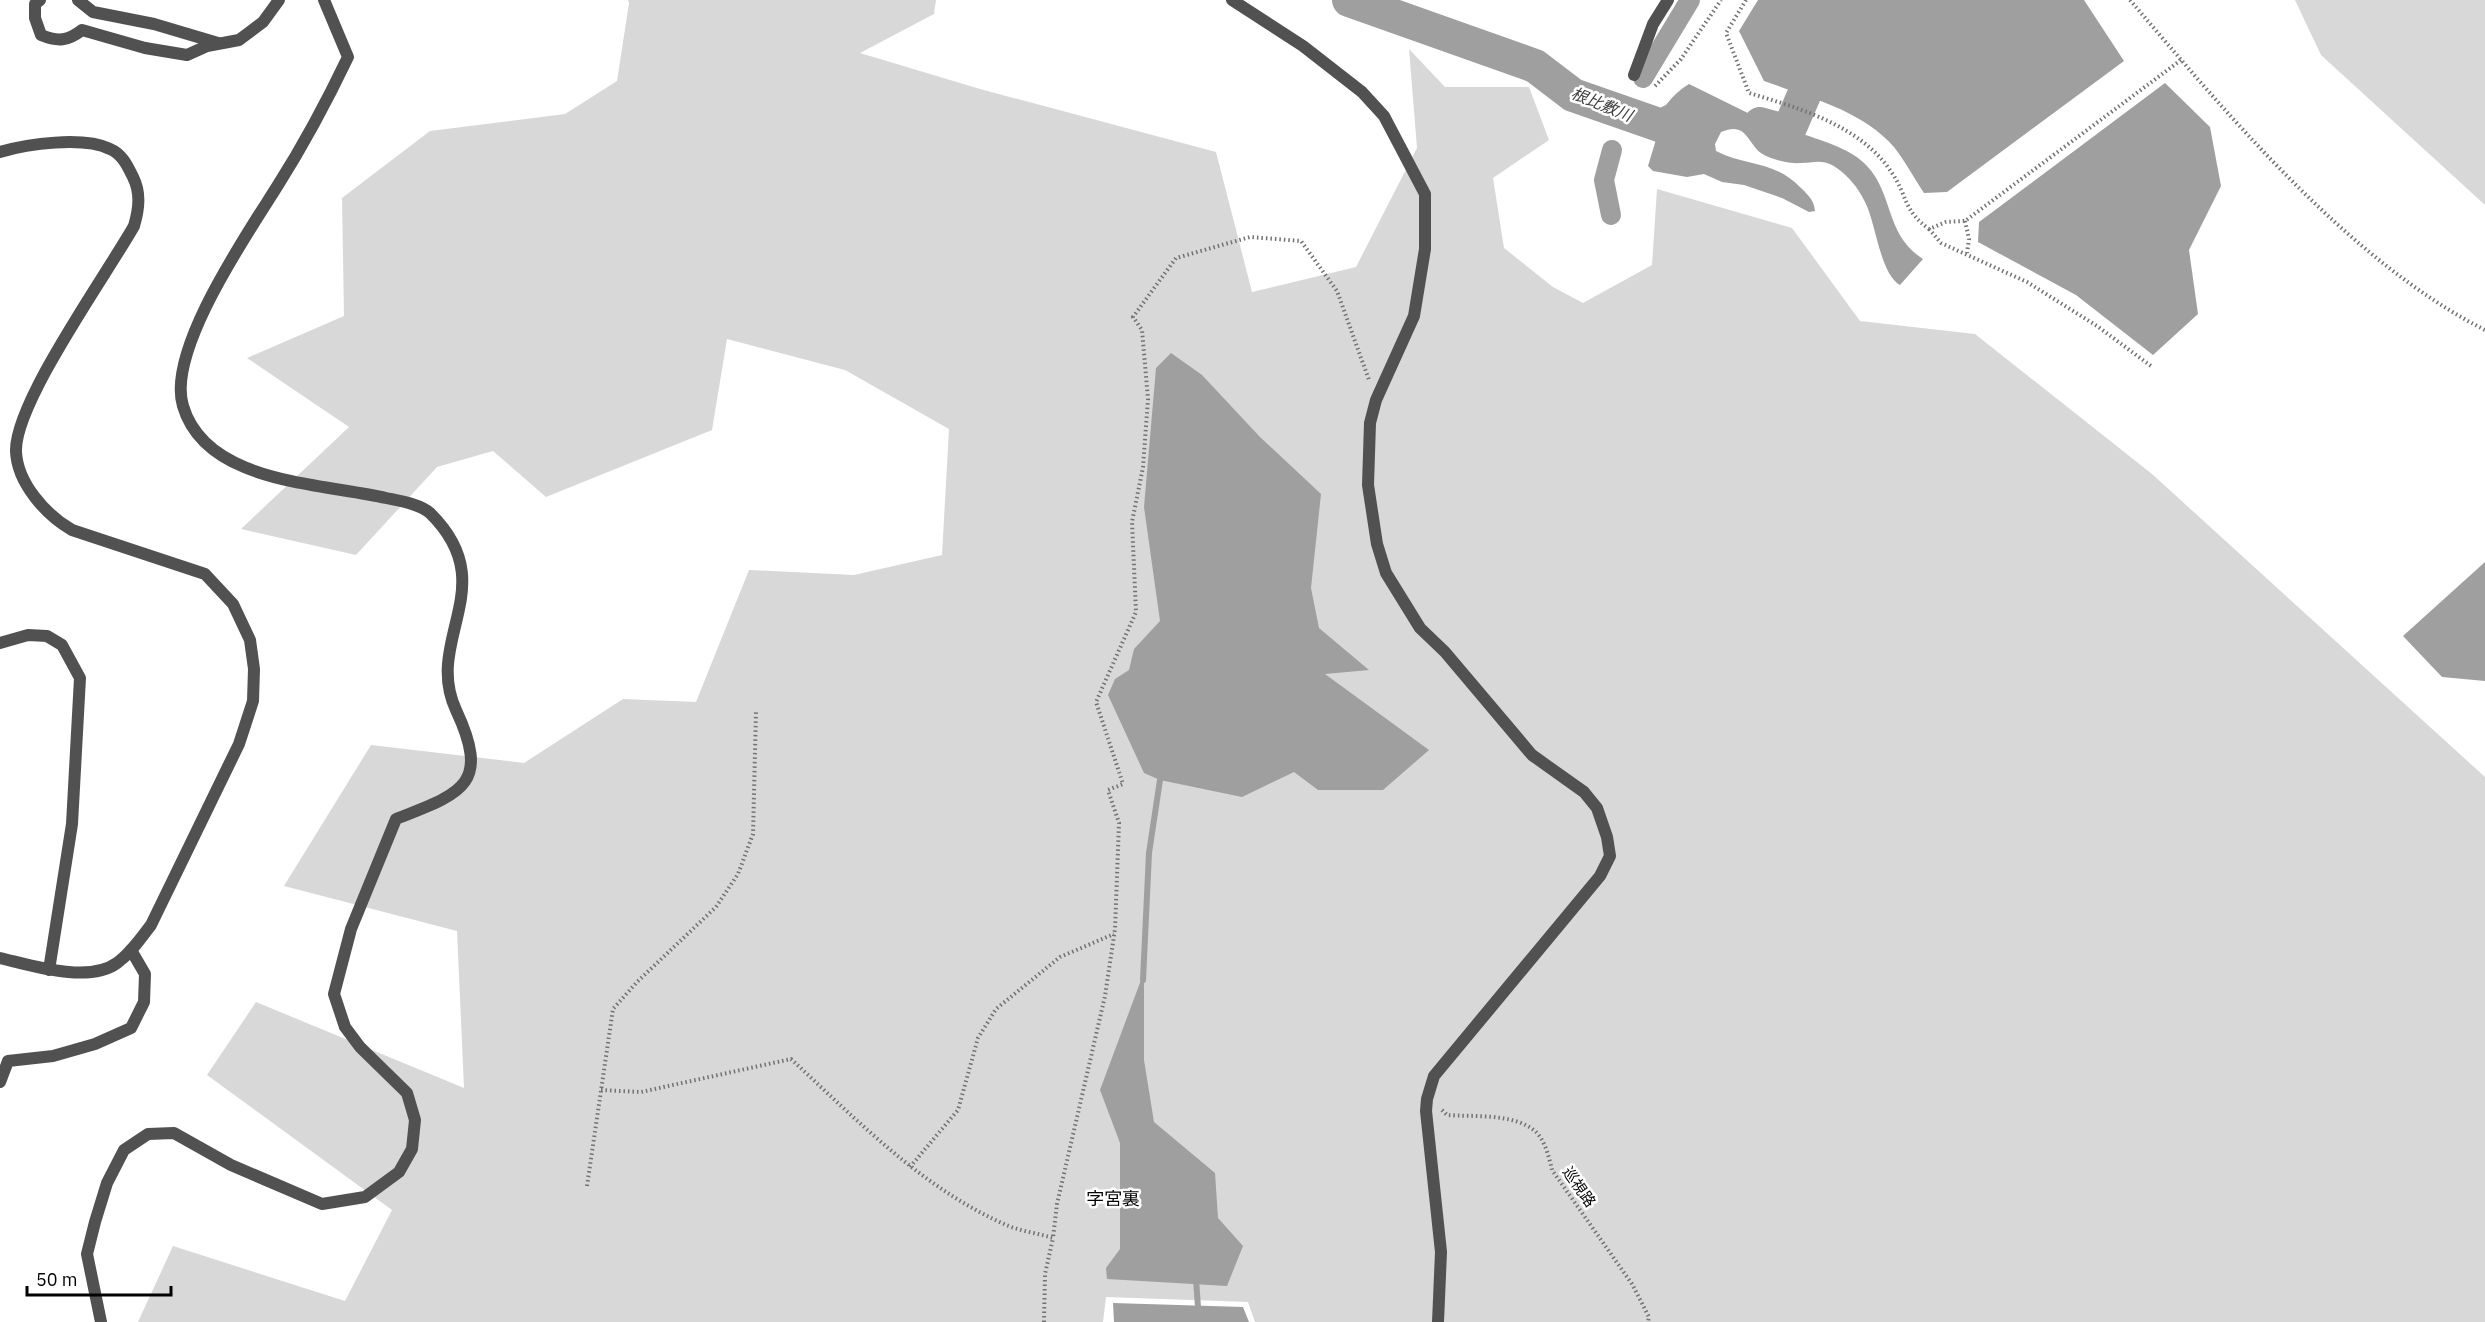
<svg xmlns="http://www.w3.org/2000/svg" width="2485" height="1322" font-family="'IBM Plex Sans','Noto Sans JP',sans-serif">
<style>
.green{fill:#d8d8d8}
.water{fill:#9f9f9f}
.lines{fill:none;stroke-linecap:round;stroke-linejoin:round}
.stream{stroke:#9f9f9f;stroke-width:6}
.canal{stroke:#9f9f9f;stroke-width:20}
.river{stroke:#9f9f9f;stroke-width:34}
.path{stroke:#737373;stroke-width:4;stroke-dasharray:1.5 3;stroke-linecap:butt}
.minor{stroke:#515151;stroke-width:12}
.tertiary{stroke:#515151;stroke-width:12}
.labels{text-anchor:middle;stroke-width:5;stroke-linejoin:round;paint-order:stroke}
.street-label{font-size:15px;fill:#000;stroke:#fff}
.water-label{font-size:16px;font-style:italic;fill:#404040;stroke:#fff}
.quarter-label{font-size:18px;fill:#000;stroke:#fff}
</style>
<rect width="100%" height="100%" fill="#fff"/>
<g class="green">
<path d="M 628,0 L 936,0 L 934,14 L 860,53 L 980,89 L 1216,152 L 1252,292 L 1356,267 L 1417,148 L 1409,49 L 1445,87 L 1529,87 L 1549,140 L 1493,178 L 1504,248 L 1553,287 L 1583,303 L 1652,265 L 1657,189 L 1792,228 L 1860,321 L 1975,334 L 2152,474 L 2485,777 L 2485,1322 L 1255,1322 L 1248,1302 L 1106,1297 L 1103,1322 L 138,1322 L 173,1246 L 345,1301 L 392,1210 L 207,1075 L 256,1002 L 464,1088 L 457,931 L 284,886 L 371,745 L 524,763 L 623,699 L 696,702 L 749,570 L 854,575 L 942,555 L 949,429 L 845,370 L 727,339 L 712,430 L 546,497 L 493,451 L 437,467 L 356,555 L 241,529 L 349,427 L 247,358 L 344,316 L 342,198 L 430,131 L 565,114 L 617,81 L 629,3 Z"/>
<path d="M 2295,0 L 2485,0 L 2485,205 L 2321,55 Z"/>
</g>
<g class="water">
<path d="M 1758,0 L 2084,0 L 2124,61 L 1947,192 L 1924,193 C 1914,178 1905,161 1894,147 C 1862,110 1808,97 1764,81 L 1739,31 Z"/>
<path d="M 2165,83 L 2210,127 L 2221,186 L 2189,250 L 2198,314 L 2153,355 L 2076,295 L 1978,242 L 1979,222 Z"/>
<path d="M 1689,84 L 1760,119 L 1782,124 L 1788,112 L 1800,119 L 1797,132 C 1819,140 1851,148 1867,166 C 1894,195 1885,235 1923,259 L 1900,285 C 1880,274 1876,223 1865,202 C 1858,187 1846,173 1832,165 C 1821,159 1812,163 1801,163 C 1790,164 1769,159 1761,153 C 1747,143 1747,121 1721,132 L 1715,144 L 1716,151 C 1748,167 1774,160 1801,188 C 1809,196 1814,200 1815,211 L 1809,212 L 1782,198 L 1744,185 L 1722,182 L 1704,174 L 1687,177 L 1653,171 L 1648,166 L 1658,133 L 1653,129 C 1661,110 1671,95 1689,84 Z"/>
<path d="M 1171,353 L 1202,375 L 1260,437 L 1321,494 L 1311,588 L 1319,628 L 1369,670 L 1325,674 L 1429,750 L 1383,790 L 1318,790 L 1294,772 L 1242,797 L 1160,780 L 1144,773 L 1108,695 L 1115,679 L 1129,670 L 1134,649 L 1160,621 L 1144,507 L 1156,368 Z"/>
<path d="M 2485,562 L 2485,681 L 2442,677 L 2403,636 Z"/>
<path d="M 1144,972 L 1144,1060 L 1154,1122 L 1215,1173 L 1218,1218 L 1243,1246 L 1227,1286 L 1107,1279 L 1106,1268 L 1120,1249 L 1120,1143 L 1100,1090 Z"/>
<path d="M 1113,1303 L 1243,1307 L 1249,1322 L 1114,1322 Z"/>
</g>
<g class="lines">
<g class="stream">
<path d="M 1143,980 L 1149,853 L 1160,780"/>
<path d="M 1196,1279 L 1199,1322"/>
</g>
<g class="canal">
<path d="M 1643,78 L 1690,0"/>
<path d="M 1611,215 L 1604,180 L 1612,150"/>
</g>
<g class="river">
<path d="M 1349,0 L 1535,66 L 1573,95 L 1662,126 L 1698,108"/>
<path d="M 1760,124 L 1788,132 L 1804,95"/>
</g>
<g class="path">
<path d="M 1746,0 L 1726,33 L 1749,93 C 1799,108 1862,126 1892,173 C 1908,197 1903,210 1929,229 L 1946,222 L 1965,221 L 2181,60"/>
<path d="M 2130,0 C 2228,115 2349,261 2485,330"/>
<path d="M 1655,86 L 1681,59 L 1721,0"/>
<path d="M 1965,221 L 1969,239 L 1967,253"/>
<path d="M 1929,229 L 1941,243 L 2027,282 L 2097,326 L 2151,366"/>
<path d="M 601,1090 L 641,1092 L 791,1059 C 857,1120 921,1187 1004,1224 C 1019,1231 1037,1233 1053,1238 L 1057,1204 L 1105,996 L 1115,929 L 1119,823 L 1108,790 L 1123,784 L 1096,702 L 1136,612 L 1132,522 L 1143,467 L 1148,399 L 1142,330 L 1133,317 L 1176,258 L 1250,237 L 1301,241 L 1337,291 L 1369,380"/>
<path d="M 1442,1110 L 1447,1115 C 1474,1117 1513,1113 1535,1131 C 1545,1140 1549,1157 1552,1170 L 1632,1284 L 1649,1317 L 1648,1322"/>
<path d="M 910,1167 L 958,1110 L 978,1038 L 996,1009 L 1060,957 L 1114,934"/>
<path d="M 587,1186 L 613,1009 L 637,982 L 716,907 L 738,874 L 753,834 L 756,711"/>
<path d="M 1044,1322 L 1045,1274 L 1053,1238"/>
</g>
<g class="minor">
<path d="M 40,0 L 35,4 L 35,18 L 41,35 C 58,42 68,41 82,30 L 145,48 L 187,55 L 207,46 L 239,40 L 263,22 L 279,0"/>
<path d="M 78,0 L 93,12 L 154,24 L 218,43"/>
<path d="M 1232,0 L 1303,46 L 1362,92 L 1384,116 L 1425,194 L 1425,249 L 1414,316 L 1376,400 L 1370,423 L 1368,485 L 1377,544 L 1386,573 L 1420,628 L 1445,652 L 1532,755 L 1584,792 L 1597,808 L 1607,837 L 1610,856 L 1600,876 L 1434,1076 L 1427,1099 L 1426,1111 L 1441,1252 L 1438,1322"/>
<path d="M 1634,75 L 1653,24 L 1668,0"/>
<path d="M 0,643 L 28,635 L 47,636 L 62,645 L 80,678 L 72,824 L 49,970"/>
<path d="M 0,1082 L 8,1061 L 53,1056 L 95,1044 L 131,1028 L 144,1002 L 145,974 L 131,950"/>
<path d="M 101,1322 L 87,1254 L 95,1222 L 107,1183 L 124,1150 L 148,1134 L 174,1133 L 231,1165 L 322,1204 L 365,1197 L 399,1172 L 412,1149 L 415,1120 L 407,1093 L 360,1047 L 345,1027 L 334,994 L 351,929 L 396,819 C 462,793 491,785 456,710 C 423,639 504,586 430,513 C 420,504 400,501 386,498 C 322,483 206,484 183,406 C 166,351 248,233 278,185 C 304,144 327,101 348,57 L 324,0"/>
</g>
<path class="tertiary" d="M 0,152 C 27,144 83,136 110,149 C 122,154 127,165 133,177 C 141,193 139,209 134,226 C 107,274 15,402 16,451 C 17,483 46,515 72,530 L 205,574 L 233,604 L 250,640 L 254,669 L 253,701 L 239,744 L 151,925 C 141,938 131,953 117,963 C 88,984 31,965 0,958"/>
</g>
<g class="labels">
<g class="street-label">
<text transform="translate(1579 1187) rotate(55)" y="5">巡視路</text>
</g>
<g class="water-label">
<text transform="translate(1602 104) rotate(22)" y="6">根比敷川</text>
</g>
<g class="quarter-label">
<text x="1113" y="1205">字宮裏</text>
</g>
</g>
<path d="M27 1286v9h144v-9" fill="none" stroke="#000000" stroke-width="3"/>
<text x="36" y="1286" font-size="18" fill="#000000" stroke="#ffffff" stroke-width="4.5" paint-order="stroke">50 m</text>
</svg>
